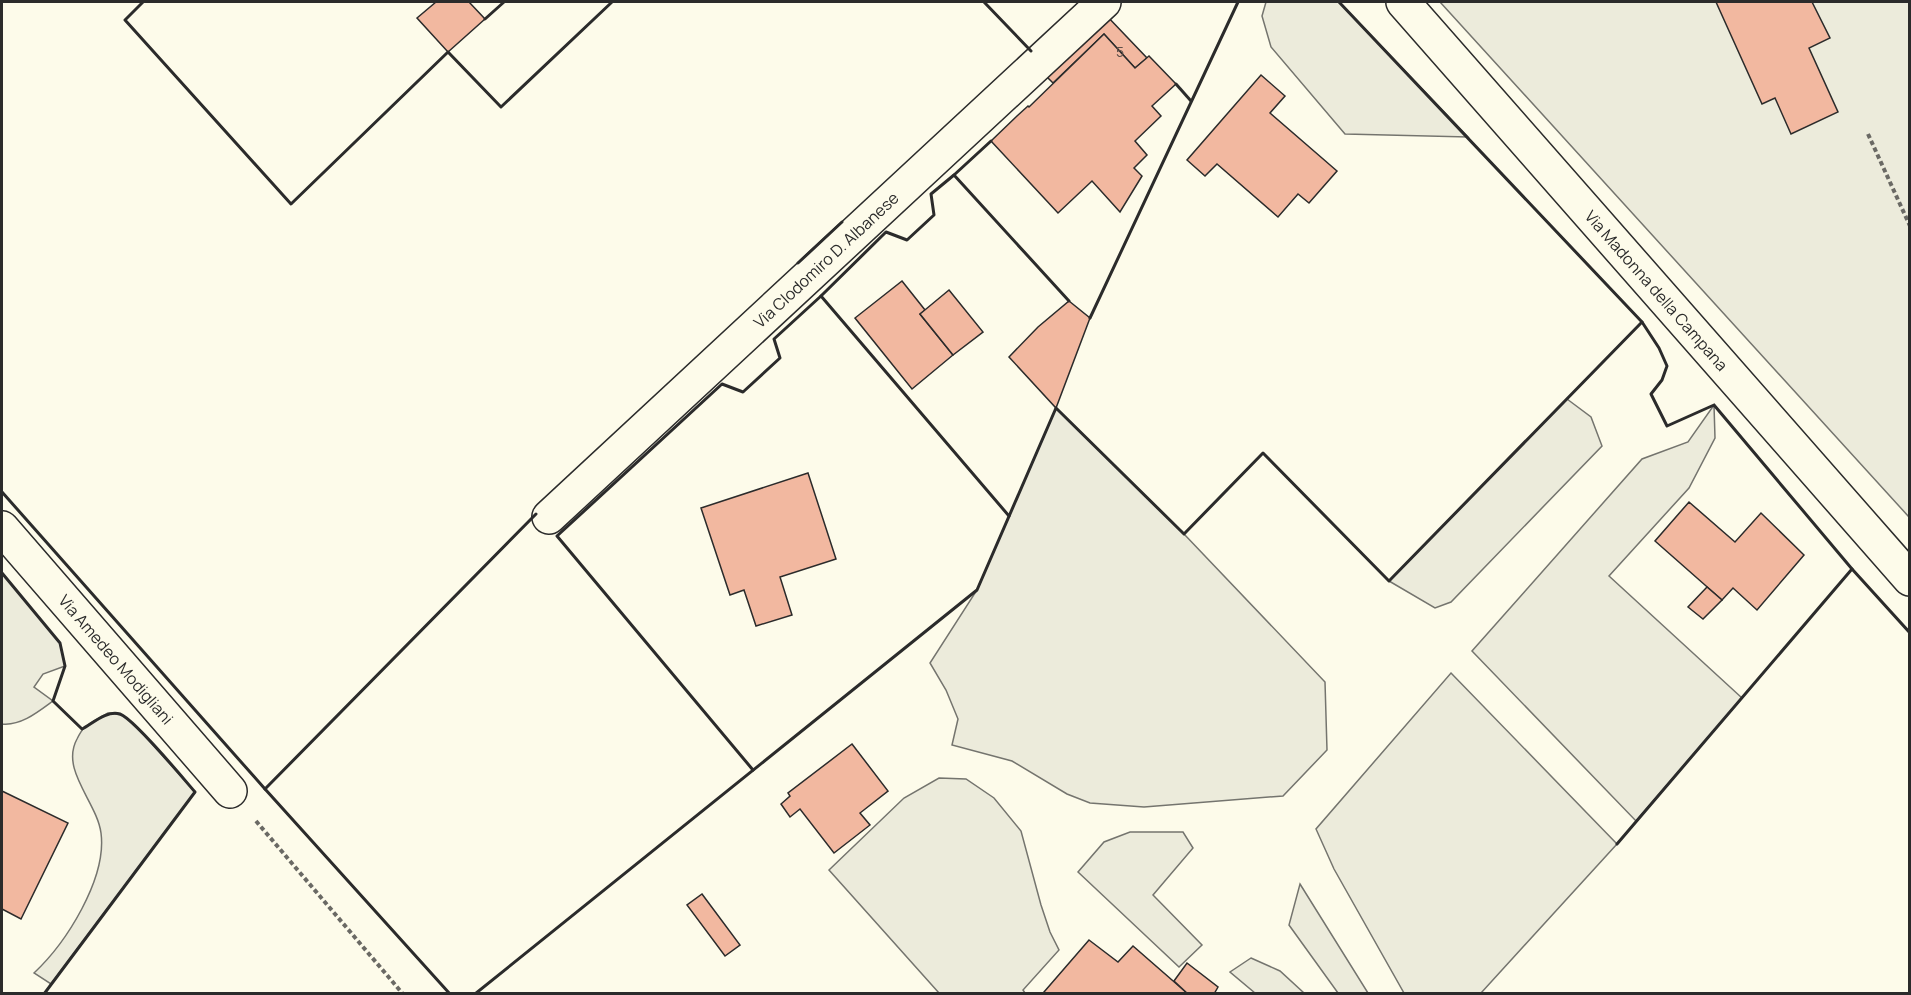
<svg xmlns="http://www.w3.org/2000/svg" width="1911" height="995" font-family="Manrope,sans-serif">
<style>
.green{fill:#ecebdb;stroke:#74746e;stroke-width:1.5}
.building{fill:#f2b8a0;stroke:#2b2b2b;stroke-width:1.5}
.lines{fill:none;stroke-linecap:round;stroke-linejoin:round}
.minor-casing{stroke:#2b2b2b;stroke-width:36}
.path{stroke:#6a6964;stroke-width:4;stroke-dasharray:4.5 3;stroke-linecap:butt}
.minor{stroke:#fdfbea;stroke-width:33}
.wall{stroke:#2b2b2b;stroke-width:3}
.labels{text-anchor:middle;stroke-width:4.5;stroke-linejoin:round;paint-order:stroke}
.number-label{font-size:14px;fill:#5d4e48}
.street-label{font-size:16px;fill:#2b2b2b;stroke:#fdfbea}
</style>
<rect width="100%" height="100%" fill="#fdfbea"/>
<g class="green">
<path d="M 1266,2 L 1339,2 L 1468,137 L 1345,134 L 1271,47 L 1262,16 Z"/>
<path d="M 1440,2 L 1909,2 L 1909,517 Z"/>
<path d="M 1567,399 L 1591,417 L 1602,446 L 1451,602 L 1435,608 L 1389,581 Z"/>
<path d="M 1714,405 L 1715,438 L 1689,488 L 1609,576 L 1742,698 L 1636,821 L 1472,651 L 1642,459 L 1688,442 Z"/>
<path d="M 1056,408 L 1184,534 L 1325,682 L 1327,750 L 1283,796 L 1144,807 L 1090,803 L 1067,794 L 1012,761 L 952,745 L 958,719 L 946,690 L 930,663 L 977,590 Z"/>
<path d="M 2,573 L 60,643 L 65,666 L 43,674 L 34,687 L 53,701 C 38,712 21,726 2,724 Z"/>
<path d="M 1451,673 L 1617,844 L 1481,993 L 1404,993 L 1334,869 L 1316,829 Z"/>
<path d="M 108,713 L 122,715 L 136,726 L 195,792 L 51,984 L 34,973 C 66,943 107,879 101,833 C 97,802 60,770 77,739 C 79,735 81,731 84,728 C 91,722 100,718 108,713 Z"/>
<path d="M 939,778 L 966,779 L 994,798 L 1021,831 L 1041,905 L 1050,932 L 1059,950 L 1023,990 L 1025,993 L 939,993 L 829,870 L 904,798 Z"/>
<path d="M 1130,832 L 1183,832 L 1193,848 L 1153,895 L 1202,945 L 1179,967 L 1078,872 L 1104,842 Z"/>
<path d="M 1300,884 L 1368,993 L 1338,993 L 1289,925 Z"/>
<path d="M 1251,958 L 1280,971 L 1304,993 L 1255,993 L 1230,972 Z"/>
</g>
<g class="building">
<path d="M 436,2 L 469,2 L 485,19 L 448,52 L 417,18 Z"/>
<path d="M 1716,2 L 1812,2 L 1830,38 L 1809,48 L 1838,112 L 1791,134 L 1775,98 L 1762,104 Z"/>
<path d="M 1105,14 L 1147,58 L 1135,68 L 1104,34 L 1053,83 L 1043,73 Z"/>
<path d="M 1104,34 L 1135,68 L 1149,56 L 1176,84 L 1152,106 L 1161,116 L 1135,141 L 1147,155 L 1134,168 L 1142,176 L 1120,212 L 1092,181 L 1058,213 L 991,141 L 1017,116 L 1028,106 L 1029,107 Z"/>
<path d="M 1261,75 L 1285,96 L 1270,113 L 1337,171 L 1309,203 L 1298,194 L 1278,217 L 1217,164 L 1205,176 L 1187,160 Z"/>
<path d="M 902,281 L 925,310 L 920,314 L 953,355 L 912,389 L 855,318 Z"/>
<path d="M 949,290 L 983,332 L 953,355 L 920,314 Z"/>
<path d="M 1069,301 L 1090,318 L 1056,408 L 1009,357 L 1038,327 Z"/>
<path d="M 808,473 L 836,559 L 780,577 L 792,615 L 756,626 L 744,590 L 730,595 L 701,508 Z"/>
<path d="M 1689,502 L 1735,542 L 1761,513 L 1804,555 L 1757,610 L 1733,588 L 1722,600 L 1655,541 Z"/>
<path d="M 1707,587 L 1722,600 L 1703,619 L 1688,607 Z"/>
<path d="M 852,744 L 888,791 L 860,813 L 870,825 L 834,853 L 800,809 L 790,817 L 781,804 L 790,796 L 788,793 Z"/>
<path d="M 2,791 L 68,823 L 21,919 L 2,909 Z"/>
<path d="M 702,894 L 740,945 L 725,956 L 687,905 Z"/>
<path d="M 1089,940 L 1118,962 L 1133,946 L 1188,994 L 1046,994 L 1044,992 Z"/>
<path d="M 1187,963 L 1218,987 L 1214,994 L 1188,994 L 1174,981 Z"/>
</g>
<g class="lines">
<defs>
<g id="minor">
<path id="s1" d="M 1403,2 L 1910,579"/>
<path id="s2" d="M 549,517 L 1104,2"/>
<path id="s3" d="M 2,528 L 230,791"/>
</g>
</defs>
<use href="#minor" class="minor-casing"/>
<g class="path">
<path d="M 1868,134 L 1910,226"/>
<path d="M 256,821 L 403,994"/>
</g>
<use href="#minor" class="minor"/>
<g class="wall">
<path d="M 143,2 L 125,20 L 291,204 L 448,52 L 501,107 L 612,2"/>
<path d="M 984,2 L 1031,51"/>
<path d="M 1339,2 L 1642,322 L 1659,348 L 1667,366 L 1662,380 L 1651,394 L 1667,426 L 1714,405 L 1852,569 L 1910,633"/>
<path d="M 485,19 L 504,2"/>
<path d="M 1176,84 L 1191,101"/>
<path d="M 991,141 L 954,175 L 1069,301"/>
<path d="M 954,175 L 931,194 L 934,215 L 907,240 L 886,232 L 821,296 L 1009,516"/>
<path d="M 798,263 L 842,222"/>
<path d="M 1090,318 L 1238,2"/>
<path d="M 2,492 L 265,789 L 450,994"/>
<path d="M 2,573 L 60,643 L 65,666 L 53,701 L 82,729 C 93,723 107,710 120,714 C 134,719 183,778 195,792 L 44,994"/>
<path d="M 753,770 L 557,536 L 722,384 L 743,392 L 780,358 L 774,339 L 821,296"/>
<path d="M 265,789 L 536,514"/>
<path d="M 1617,844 L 1852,569"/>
<path d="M 475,994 L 977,590 L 1056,408 L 1184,534 L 1263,453 L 1389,581 L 1642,322"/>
</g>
</g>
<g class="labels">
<g class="number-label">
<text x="1120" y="57">5</text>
</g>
<g class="street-label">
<text dy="6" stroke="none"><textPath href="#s2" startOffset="378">Via Clodomiro D. Albanese</textPath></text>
<text dy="6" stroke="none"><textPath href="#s1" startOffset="384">Via Madonna della Campana</textPath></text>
<text dy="6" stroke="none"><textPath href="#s3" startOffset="174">Via Amedeo Modigliani</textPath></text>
</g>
</g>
<rect width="1911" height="995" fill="none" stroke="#2b2b2b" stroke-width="6"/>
</svg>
